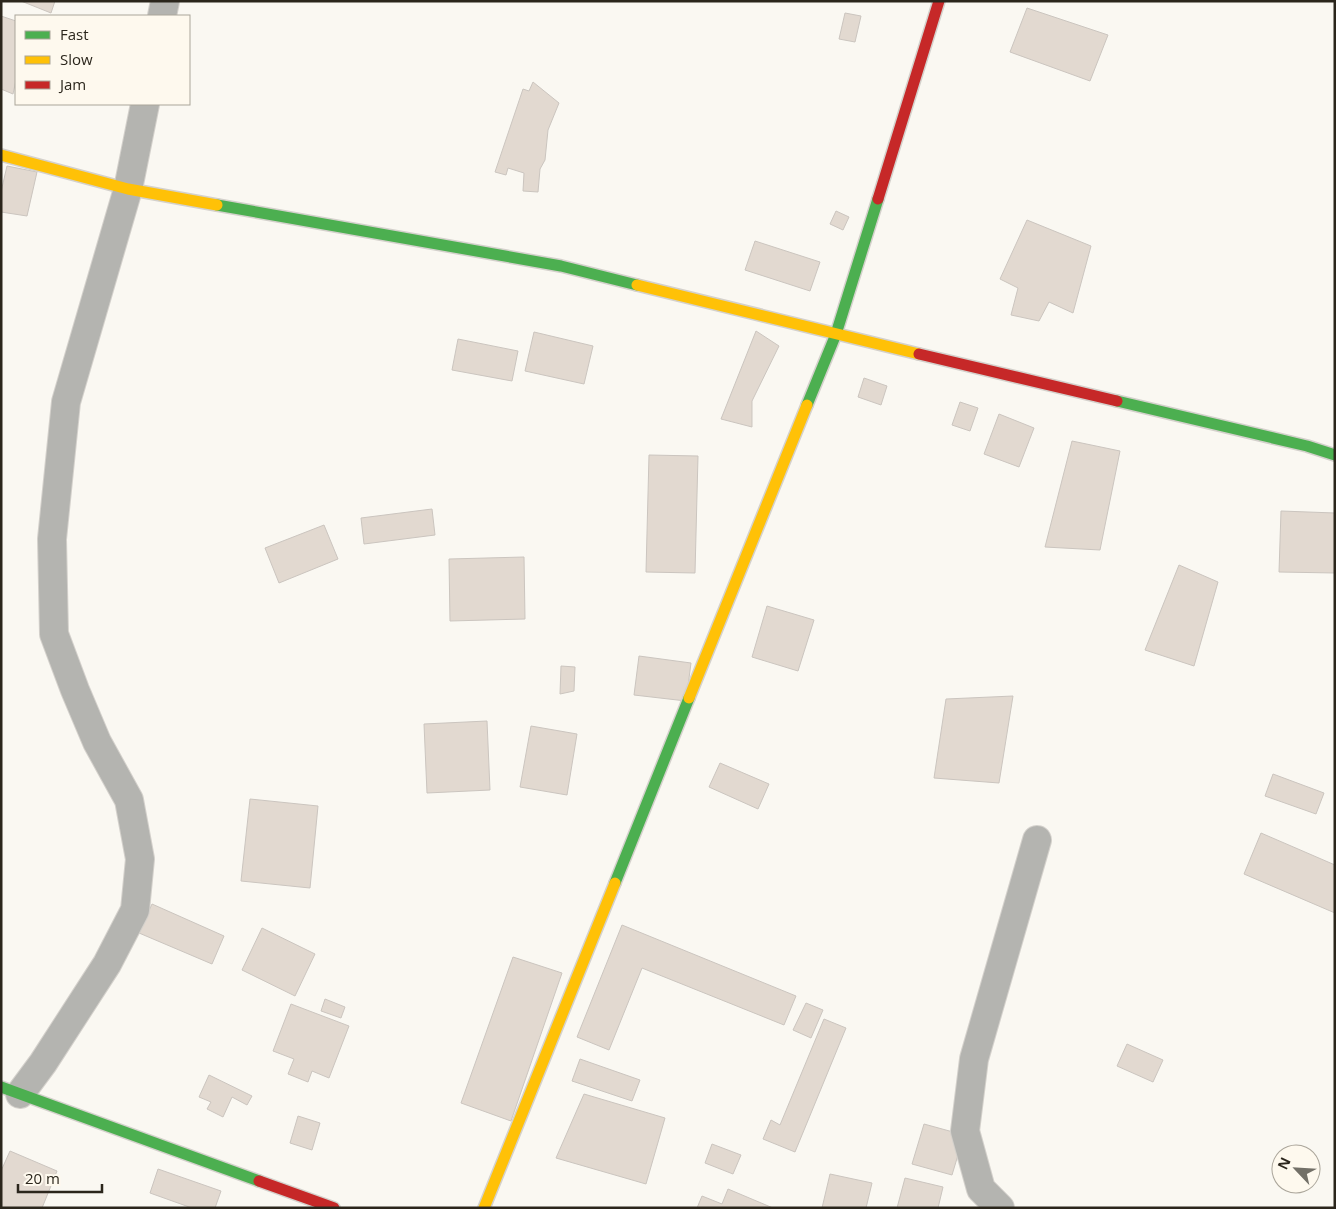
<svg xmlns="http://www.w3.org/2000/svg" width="1336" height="1209" font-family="'Open Sans',sans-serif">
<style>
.building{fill:#e2d9d0;stroke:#cbc5bf}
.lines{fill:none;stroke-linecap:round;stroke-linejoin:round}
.street-casing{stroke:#d4d1cc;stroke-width:30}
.fast-casing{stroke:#d4d1cc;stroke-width:14}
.slow-casing{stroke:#d4d1cc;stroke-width:14}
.jam-casing{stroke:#d4d1cc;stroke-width:14}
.street{stroke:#b4b4b0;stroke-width:28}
.fast{stroke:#4caf50;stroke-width:11}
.slow{stroke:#ffc107;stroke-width:11}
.jam{stroke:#c62828;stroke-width:11}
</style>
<rect width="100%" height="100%" fill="#faf8f2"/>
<g class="building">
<path d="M 21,1 L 55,1 L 51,13 Z"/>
<path d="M 1027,8 L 1108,35 L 1090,81 L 1010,52 Z"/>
<path d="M 845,13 L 861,16 L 855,42 L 839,39 Z"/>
<path d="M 1,16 L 16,21 L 16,80 L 13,94 L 1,89 Z"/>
<path d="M 533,82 L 559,103 L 548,130 L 545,160 L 540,169 L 538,192 L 523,191 L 524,173 L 508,168 L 506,175 L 495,172 L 523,89 L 529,91 Z"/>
<path d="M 7,166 L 37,172 L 27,216 L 1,212 L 1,192 Z"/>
<path d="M 836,211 L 849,217 L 843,230 L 830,224 Z"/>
<path d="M 1027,220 L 1091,246 L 1073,313 L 1049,302 L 1039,321 L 1011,315 L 1018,288 L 1000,279 Z"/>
<path d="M 755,241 L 820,262 L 810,291 L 745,270 Z"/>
<path d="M 756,331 L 779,346 L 752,401 L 752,427 L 721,419 Z"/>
<path d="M 534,332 L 593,346 L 584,384 L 525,371 Z"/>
<path d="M 458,339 L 518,351 L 512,381 L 452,370 Z"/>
<path d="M 864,378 L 887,386 L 881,405 L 858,397 Z"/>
<path d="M 960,402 L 978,408 L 970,431 L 952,425 Z"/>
<path d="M 999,414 L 1034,428 L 1019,467 L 984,454 Z"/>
<path d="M 1072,441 L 1120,451 L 1100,550 L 1045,547 Z"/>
<path d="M 649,455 L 698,456 L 695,573 L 646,572 Z"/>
<path d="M 432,509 L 435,535 L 364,544 L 361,518 Z"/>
<path d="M 1281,511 L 1335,513 L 1335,573 L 1279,572 Z"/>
<path d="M 324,525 L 338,559 L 279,583 L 265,548 Z"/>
<path d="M 524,557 L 525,619 L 450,621 L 449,559 Z"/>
<path d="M 1179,565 L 1218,582 L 1194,666 L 1145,650 Z"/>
<path d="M 767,606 L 814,620 L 798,671 L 752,657 Z"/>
<path d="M 639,656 L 691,663 L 686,701 L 634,695 Z"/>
<path d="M 561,666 L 575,667 L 574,691 L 560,694 Z"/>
<path d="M 1013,696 L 999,783 L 934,778 L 946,699 Z"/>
<path d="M 487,721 L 490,790 L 427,793 L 424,724 Z"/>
<path d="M 531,726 L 577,734 L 567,795 L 520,787 Z"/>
<path d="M 720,763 L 769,784 L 758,809 L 709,787 Z"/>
<path d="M 1273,774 L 1324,793 L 1316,814 L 1265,796 Z"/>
<path d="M 250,799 L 318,806 L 310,888 L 241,881 Z"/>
<path d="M 1261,833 L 1335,865 L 1335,913 L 1244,874 Z"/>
<path d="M 152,904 L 224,936 L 212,964 L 139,933 Z"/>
<path d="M 622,925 L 796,996 L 784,1025 L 642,968 L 609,1050 L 577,1037 Z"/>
<path d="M 262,928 L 315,954 L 295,996 L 242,970 Z"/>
<path d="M 513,957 L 562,973 L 511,1121 L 461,1103 Z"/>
<path d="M 325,999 L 345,1007 L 341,1018 L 321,1011 Z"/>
<path d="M 806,1003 L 823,1010 L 811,1038 L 793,1030 Z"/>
<path d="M 291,1004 L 349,1026 L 329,1078 L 312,1071 L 308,1082 L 288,1074 L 294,1059 L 273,1051 Z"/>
<path d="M 824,1019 L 846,1028 L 795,1152 L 763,1139 L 771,1120 L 780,1125 Z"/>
<path d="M 1127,1044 L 1163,1060 L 1153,1082 L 1117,1066 Z"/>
<path d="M 580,1059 L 640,1080 L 632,1101 L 572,1081 Z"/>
<path d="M 209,1075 L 252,1096 L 247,1105 L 232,1097 L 223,1117 L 207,1109 L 211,1102 L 199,1097 Z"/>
<path d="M 584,1094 L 665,1118 L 646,1184 L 556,1158 Z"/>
<path d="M 298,1116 L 320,1123 L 312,1150 L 290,1143 Z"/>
<path d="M 924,1124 L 964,1135 L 952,1175 L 912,1164 Z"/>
<path d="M 712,1144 L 741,1155 L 733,1174 L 705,1163 Z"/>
<path d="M 10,1151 L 57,1171 L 42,1208 L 1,1208 L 1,1171 Z"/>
<path d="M 158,1169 L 221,1191 L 215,1208 L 192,1208 L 150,1193 Z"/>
<path d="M 830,1174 L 872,1183 L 866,1208 L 822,1208 Z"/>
<path d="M 905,1178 L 943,1187 L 938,1208 L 897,1208 Z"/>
<path d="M 728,1189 L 773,1208 L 697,1208 L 702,1196 L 722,1204 Z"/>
</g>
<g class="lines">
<defs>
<g id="street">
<path d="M 162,16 L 165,1"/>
<path d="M 20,1094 L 43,1063 L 107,964 L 135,910 L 140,859 L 129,800 L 97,742 L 75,690 L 54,634 L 52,539 L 66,402 L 128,189 L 145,104"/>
<path d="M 1000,1208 L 981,1189 L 965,1131 L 974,1059 L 1037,840"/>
</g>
<g id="fast">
<path d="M 217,205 L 561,266 L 637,285"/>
<path d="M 1117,401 L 1307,446 L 1335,455"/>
<path d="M 807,405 L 836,334 L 878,199"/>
<path d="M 615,883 L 689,698"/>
<path d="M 1,1087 L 259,1181"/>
</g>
<g id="slow">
<path d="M 1,155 L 128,189 L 217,205"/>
<path d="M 637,285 L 919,354"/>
<path d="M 689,698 L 807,405"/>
<path d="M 484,1208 L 615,883"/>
</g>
<g id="jam">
<path d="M 878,199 L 939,1"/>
<path d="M 919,354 L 1117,401"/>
<path d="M 259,1181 L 334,1208"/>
</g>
</defs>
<use href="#street" class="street-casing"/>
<use href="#fast" class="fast-casing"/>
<use href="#slow" class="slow-casing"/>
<use href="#jam" class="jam-casing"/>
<use href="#street" class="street"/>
<use href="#fast" class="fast"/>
<use href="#slow" class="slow"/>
<use href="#jam" class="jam"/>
</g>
<rect width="1336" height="1209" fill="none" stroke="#2b261c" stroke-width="5"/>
<rect x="15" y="15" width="175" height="90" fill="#fef9ee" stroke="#aaa59a"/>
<rect x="25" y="31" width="25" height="8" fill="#4caf50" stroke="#aaa59a"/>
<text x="60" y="40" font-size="15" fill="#2b261c">Fast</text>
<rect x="25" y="56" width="25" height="8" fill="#ffc107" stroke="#aaa59a"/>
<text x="60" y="65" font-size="15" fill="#2b261c">Slow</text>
<rect x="25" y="81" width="25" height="8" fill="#c62828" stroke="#aaa59a"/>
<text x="60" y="90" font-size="15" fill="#2b261c">Jam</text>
<g transform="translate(1296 1169) rotate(295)"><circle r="24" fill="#fef9ee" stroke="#aaa59a"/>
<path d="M0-4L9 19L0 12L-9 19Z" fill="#737067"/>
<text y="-8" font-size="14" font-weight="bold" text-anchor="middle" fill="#2b261c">N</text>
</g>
<path d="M18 1184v8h84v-8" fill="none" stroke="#2b261c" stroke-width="2.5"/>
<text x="25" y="1184" font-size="15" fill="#2b261c" stroke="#fef9ee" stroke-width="4" paint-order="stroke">20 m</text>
</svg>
